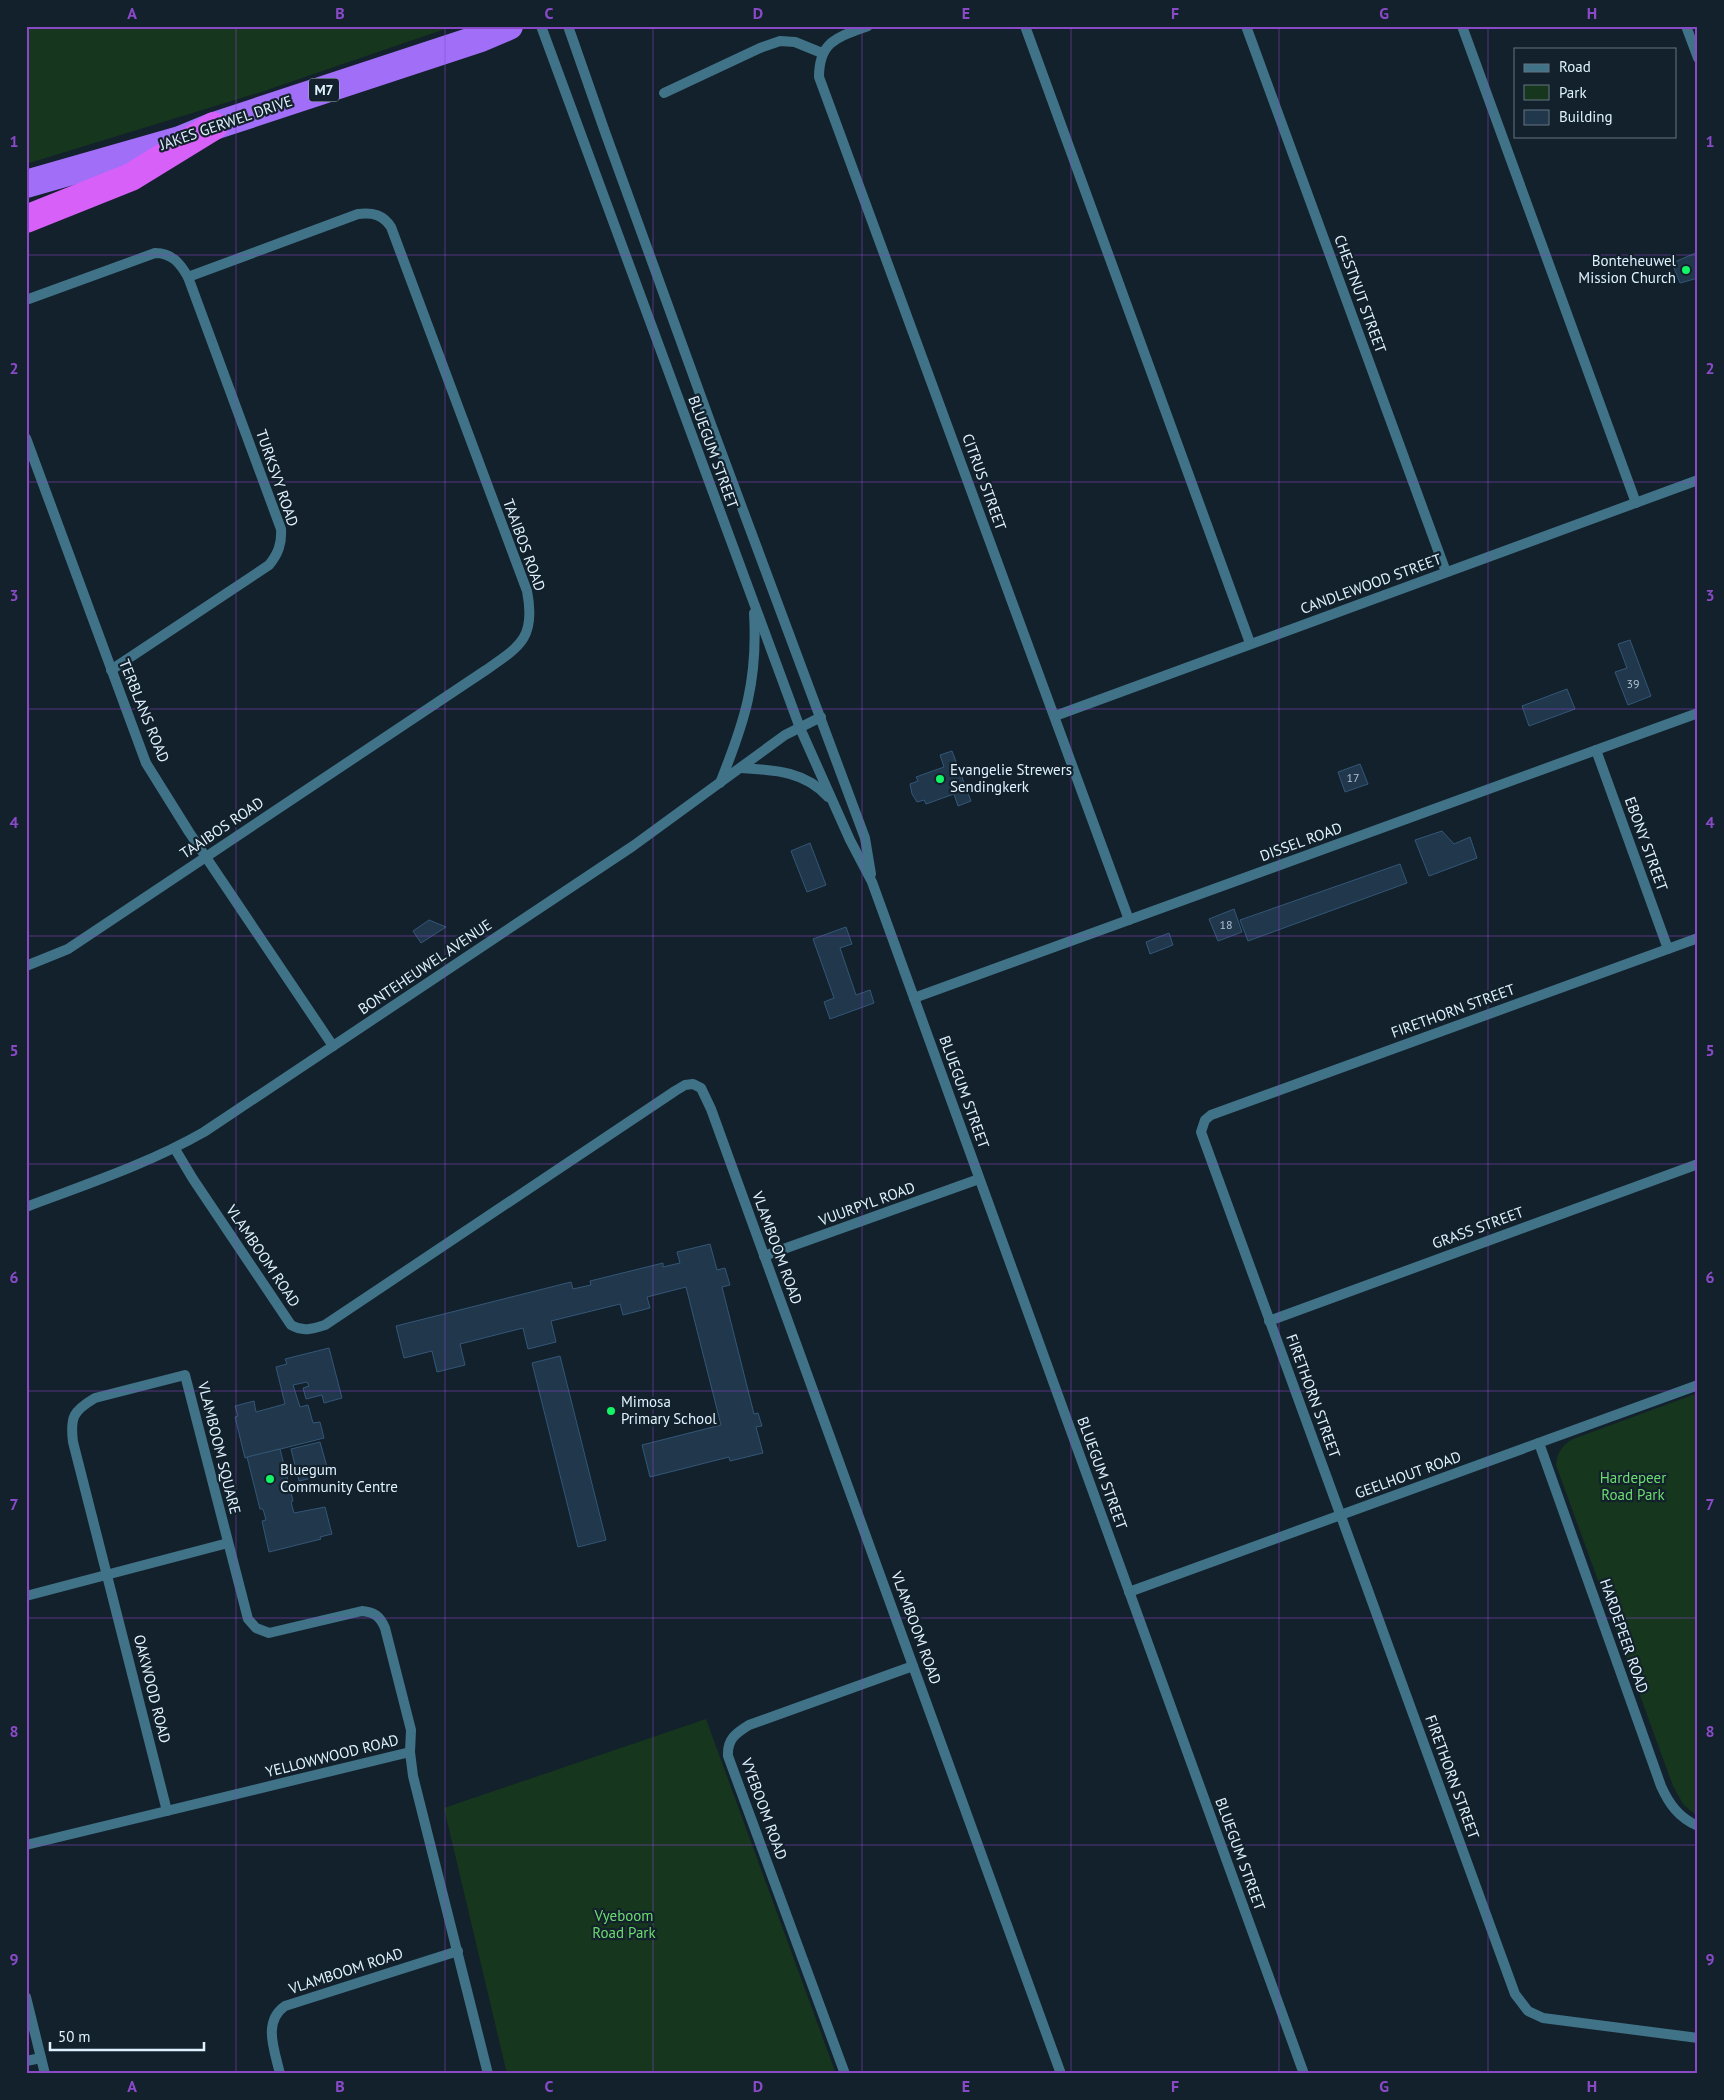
<svg xmlns="http://www.w3.org/2000/svg" width="1724" height="2100" font-family="'PT Sans',sans-serif">
<style>
.green{fill:#16361d}
.building{fill:#20374c;stroke:#335777}
.lines{fill:none;stroke-linecap:round;stroke-linejoin:round}
.minor{stroke:#407388;stroke-width:10}
.tertiary{stroke:#407388;stroke-width:10}
.trunk{stroke:#a16ef8;stroke-width:28}
.motorway{stroke:#d760f8;stroke-width:28}
.grid{fill:none;stroke:#8a4ac8;stroke-width:1;stroke-opacity:0.55}
.poi-dot{fill:#14f566;stroke:#13212c;stroke-width:2}
.labels{text-anchor:middle;stroke-width:4.5;stroke-linejoin:round;paint-order:stroke}
.number-label{font-size:12px;fill:#afc3d2}
.shield{fill:#13212c;stroke:#a2b3bf;stroke-width:1}
.shield-label{font-size:14px;font-weight:bold;fill:#dff2fe}
.street-label{font-size:15px;fill:#dff2fe;stroke:#13212c}
.poi-label{font-size:15px;fill:#dff2fe;stroke:#13212c;text-anchor:start}
.park-label{font-size:15px;fill:#6cdc6e;stroke:#13212c}
.neatline{fill:none;stroke:#8a4ac8;stroke-width:2}
.grid-label{font-size:16px;text-anchor:middle;font-weight:bold;fill:#8a4ac8}
</style>
<rect width="100%" height="100%" fill="#13212c"/>
<g class="green">
<path d="M 26,26 L 454,26 L 261,92 L 26,164 Z"/>
<path d="M 1698,1393 L 1698,1817 L 1683,1804 L 1673,1786 L 1556,1465 C 1557,1453 1562,1445 1573,1439 Z"/>
<path d="M 706,1719 L 836,2074 L 507,2074 L 444,1808 Z"/>
</g>
<g class="building">
<path d="M 1698,252 L 1698,278 L 1680,283 L 1672,263 Z"/>
<path d="M 1630,640 L 1651,696 L 1628,705 L 1615,672 L 1627,668 L 1618,644 Z"/>
<path d="M 1567,689 L 1575,709 L 1529,726 L 1522,706 Z"/>
<path d="M 952,751 L 971,801 L 958,806 L 954,794 L 926,804 L 924,800 L 917,802 L 912,794 L 910,784 L 918,781 L 916,777 L 944,767 L 940,755 Z"/>
<path d="M 1360,764 L 1368,784 L 1345,792 L 1338,772 Z"/>
<path d="M 1442,831 L 1454,844 L 1470,837 L 1477,858 L 1429,876 L 1415,840 Z"/>
<path d="M 810,843 L 826,885 L 807,892 L 791,851 Z"/>
<path d="M 1400,864 L 1407,883 L 1248,941 L 1240,920 Z"/>
<path d="M 1234,909 L 1242,932 L 1218,941 L 1209,919 Z"/>
<path d="M 429,920 L 446,927 L 421,943 L 413,931 Z"/>
<path d="M 846,927 L 852,944 L 840,948 L 856,995 L 870,990 L 874,1003 L 830,1019 L 824,1002 L 834,998 L 813,939 Z"/>
<path d="M 1169,933 L 1173,945 L 1150,954 L 1146,942 Z"/>
<path d="M 710,1244 L 717,1270 L 725,1268 L 730,1285 L 722,1287 L 754,1414 L 758,1413 L 762,1426 L 756,1427 L 763,1453 L 730,1461 L 729,1457 L 650,1477 L 642,1445 L 721,1425 L 686,1287 L 647,1297 L 650,1308 L 623,1315 L 620,1304 L 551,1321 L 556,1342 L 528,1349 L 523,1328 L 460,1344 L 465,1365 L 437,1372 L 432,1351 L 404,1358 L 396,1326 L 571,1282 L 573,1289 L 591,1285 L 590,1281 L 663,1263 L 663,1267 L 680,1263 L 677,1252 Z"/>
<path d="M 329,1348 L 342,1398 L 324,1403 L 322,1395 L 306,1399 L 303,1388 L 309,1386 L 307,1382 L 293,1385 L 300,1407 L 308,1405 L 313,1423 L 320,1422 L 324,1438 L 245,1458 L 235,1417 L 238,1416 L 235,1406 L 254,1401 L 256,1412 L 285,1404 L 276,1367 L 287,1364 L 285,1359 Z"/>
<path d="M 560,1356 L 606,1540 L 578,1547 L 532,1363 Z"/>
<path d="M 320,1442 L 329,1474 L 299,1481 L 291,1449 Z"/>
<path d="M 280,1449 L 293,1501 L 291,1502 L 294,1513 L 325,1507 L 332,1534 L 320,1537 L 321,1539 L 269,1552 L 262,1521 L 266,1520 L 263,1509 L 260,1509 L 247,1457 Z"/>
</g>
<g class="lines">
<g class="minor">
<path d="M 868,26 C 838,37 819,41 819,77 L 1129,920"/>
<path d="M 1025,26 L 1250,643"/>
<path d="M 1246,26 L 1446,572"/>
<path d="M 1462,26 L 1636,503"/>
<path d="M 1686,26 L 1698,58"/>
<path d="M 664,93 L 760,48 L 780,41 L 795,42 L 822,53"/>
<path d="M 26,300 L 155,253 C 172,253 180,263 188,277"/>
<path d="M 26,438 L 146,763 L 189,832 L 333,1046"/>
<path d="M 1055,716 L 1698,480"/>
<path d="M 1596,750 L 1668,949"/>
<path d="M 1698,938 L 1211,1115 L 1205,1120 L 1201,1132 L 1515,1994 L 1528,2011 L 1543,2018 L 1698,2038"/>
<path d="M 26,966 L 68,949 L 486,670 C 521,646 536,637 527,591 L 391,227 C 383,215 373,212 358,214 L 188,277 L 281,529 C 282,544 278,554 269,565 L 111,670"/>
<path d="M 175,1149 L 193,1179 L 291,1325 C 303,1332 312,1329 325,1325 L 675,1091 L 685,1085 L 693,1084 L 701,1088 L 711,1109 L 1061,2074"/>
<path d="M 764,1256 L 979,1179"/>
<path d="M 1269,1321 L 1698,1164"/>
<path d="M 1539,1443 L 1661,1786 C 1669,1804 1679,1818 1698,1826"/>
<path d="M 1129,1592 L 1698,1385"/>
<path d="M 26,1596 L 228,1543"/>
<path d="M 167,1811 L 73,1442 C 70,1417 73,1411 95,1398 L 185,1375 L 248,1619 L 256,1628 L 269,1633 L 362,1611 C 374,1612 380,1616 385,1628 L 411,1730 L 410,1752"/>
<path d="M 26,1845 L 410,1752 L 413,1776 L 488,2074"/>
<path d="M 26,2061 L 41,2058"/>
<path d="M 280,2074 C 275,2051 262,2022 285,2006 L 458,1951"/>
<path d="M 845,2074 L 728,1756 C 727,1739 736,1733 749,1725 L 913,1666"/>
</g>
<g class="tertiary">
<path d="M 541,26 L 800,728 L 850,840 L 872,882 L 1304,2074"/>
<path d="M 568,26 L 605,132 L 712,427 L 865,838 L 871,874"/>
<path d="M 741,768 C 774,770 805,771 828,797"/>
<path d="M 720,783 C 745,721 758,680 754,613"/>
<path d="M 914,998 L 1698,713"/>
<path d="M 26,1207 C 87,1184 148,1164 204,1132 L 633,846 L 785,735 L 821,717"/>
<path d="M 26,1997 L 45,2074"/>
</g>
<path class="trunk" d="M 26,184 L 180,140 L 214,126 L 481,38 L 509,26"/>
<path class="motorway" d="M 26,219 L 131,177 L 214,126"/>
</g>
<path class="grid" d="M 236,26 L 236,2074M 445,26 L 445,2074M 653,26 L 653,2074M 862,26 L 862,2074M 1071,26 L 1071,2074M 1279,26 L 1279,2074M 1488,26 L 1488,2074M 26,255 L 1698,255M 26,482 L 1698,482M 26,709 L 1698,709M 26,936 L 1698,936M 26,1164 L 1698,1164M 26,1391 L 1698,1391M 26,1618 L 1698,1618M 26,1845 L 1698,1845"/>
<g class="poi-dot">
<circle cx="1686" cy="270" r="5"/>
<circle cx="940" cy="779" r="5"/>
<circle cx="611" cy="1411" r="5"/>
<circle cx="270" cy="1479" r="5"/>
</g>
<g class="labels">
<g class="number-label">
<text x="1633" y="688">39</text>
<text x="1353" y="782">17</text>
<text x="1226" y="929">18</text>
</g>
<rect class="shield" x="309" y="78.5" width="30" height="23" rx="4"/>
<g class="shield-label">
<text x="324" y="95">M7</text>
</g>
<g class="street-label">
<text transform="translate(226 123) rotate(-19)" y="5">JAKES GERWEL DRIVE</text>
<text transform="translate(1360 294) rotate(70)" y="5">CHESTNUT STREET</text>
<text transform="translate(713 452) rotate(70)" y="5">BLUEGUM STREET</text>
<text transform="translate(277 478) rotate(71)" y="5">TURKSVY ROAD</text>
<text transform="translate(984 482) rotate(70)" y="5">CITRUS STREET</text>
<text transform="translate(524 545) rotate(70)" y="5">TAAIBOS ROAD</text>
<text transform="translate(1371 584) rotate(-20)" y="5">CANDLEWOOD STREET</text>
<text transform="translate(144 711) rotate(68)" y="5">TERBLANS ROAD</text>
<text transform="translate(222 828) rotate(-34)" y="5">TAAIBOS ROAD</text>
<text transform="translate(1301 842) rotate(-20)" y="5">DISSEL ROAD</text>
<text transform="translate(1646 844) rotate(70)" y="5">EBONY STREET</text>
<text transform="translate(425 967) rotate(-34)" y="5">BONTEHEUWEL AVENUE</text>
<text transform="translate(1453 1011) rotate(-20)" y="5">FIRETHORN STREET</text>
<text transform="translate(964 1092) rotate(70)" y="5">BLUEGUM STREET</text>
<text transform="translate(867 1204) rotate(-20)" y="5">VUURPYL ROAD</text>
<text transform="translate(1478 1228) rotate(-20)" y="5">GRASS STREET</text>
<text transform="translate(777 1248) rotate(70)" y="5">VLAMBOOM ROAD</text>
<text transform="translate(263 1256) rotate(56)" y="5">VLAMBOOM ROAD</text>
<text transform="translate(1313 1396) rotate(70)" y="5">FIRETHORN STREET</text>
<text transform="translate(219 1448) rotate(76)" y="5">VLAMBOOM SQUARE</text>
<text transform="translate(1102 1473) rotate(70)" y="5">BLUEGUM STREET</text>
<text transform="translate(1408 1475) rotate(-20)" y="5">GEELHOUT ROAD</text>
<text transform="translate(916 1628) rotate(70)" y="5">VLAMBOOM ROAD</text>
<text transform="translate(1624 1636) rotate(71)" y="5">HARDEPEER ROAD</text>
<text transform="translate(152 1689) rotate(76)" y="5">OAKWOOD ROAD</text>
<text transform="translate(332 1756) rotate(-14)" y="5">YELLOWWOOD ROAD</text>
<text transform="translate(1452 1777) rotate(70)" y="5">FIRETHORN STREET</text>
<text transform="translate(764 1809) rotate(70)" y="5">VYEBOOM ROAD</text>
<text transform="translate(1240 1854) rotate(70)" y="5">BLUEGUM STREET</text>
<text transform="translate(346 1971) rotate(-18)" y="5">VLAMBOOM ROAD</text>
</g>
<g class="poi-label">
<text x="1676" y="266" text-anchor="end">Bonteheuwel<tspan x="1676" dy="17">Mission Church</tspan></text>
<text x="950" y="775">Evangelie Strewers<tspan x="950" dy="17">Sendingkerk</tspan></text>
<text x="621" y="1407">Mimosa<tspan x="621" dy="17">Primary School</tspan></text>
<text x="280" y="1475">Bluegum<tspan x="280" dy="17">Community Centre</tspan></text>
</g>
<g class="park-label">
<text x="1633" y="1483">Hardepeer<tspan x="1633" dy="17">Road Park</tspan></text>
<text x="624" y="1921">Vyeboom<tspan x="624" dy="17">Road Park</tspan></text>
</g>
</g>
<rect width="1724" height="2100" fill="none" stroke="#13212c" stroke-width="55"/>
<rect x="1514" y="48" width="162" height="90" fill="#13212c" stroke="#657580"/>
<rect x="1524" y="64" width="25" height="8" fill="#407388" stroke="#657580"/>
<text x="1559" y="72" font-size="15" fill="#dff2fe">Road</text>
<rect x="1524" y="85" width="25" height="15" fill="#16361d" stroke="#657580"/>
<text x="1559" y="98" font-size="15" fill="#dff2fe">Park</text>
<rect x="1524" y="110" width="25" height="15" fill="#20374c" stroke="#657580"/>
<text x="1559" y="122" font-size="15" fill="#dff2fe">Building</text>
<path d="M50 2042v8h154v-8" fill="none" stroke="#dff2fe" stroke-width="2.5"/>
<text x="58" y="2042" font-size="15" fill="#dff2fe" stroke="#13212c" stroke-width="4" paint-order="stroke">50 m</text>
<rect x="28" y="28" width="1668" height="2044" class="neatline"/>
<g class="grid-label">
<text x="132" y="19">A</text>
<text x="340" y="19">B</text>
<text x="549" y="19">C</text>
<text x="758" y="19">D</text>
<text x="966" y="19">E</text>
<text x="1175" y="19">F</text>
<text x="1384" y="19">G</text>
<text x="1592" y="19">H</text>
<text x="14" y="147">1</text>
<text x="1710" y="147">1</text>
<text x="14" y="374">2</text>
<text x="1710" y="374">2</text>
<text x="14" y="601">3</text>
<text x="1710" y="601">3</text>
<text x="14" y="828">4</text>
<text x="1710" y="828">4</text>
<text x="14" y="1056">5</text>
<text x="1710" y="1056">5</text>
<text x="14" y="1283">6</text>
<text x="1710" y="1283">6</text>
<text x="14" y="1510">7</text>
<text x="1710" y="1510">7</text>
<text x="14" y="1737">8</text>
<text x="1710" y="1737">8</text>
<text x="14" y="1965">9</text>
<text x="1710" y="1965">9</text>
<text x="132" y="2092">A</text>
<text x="340" y="2092">B</text>
<text x="549" y="2092">C</text>
<text x="758" y="2092">D</text>
<text x="966" y="2092">E</text>
<text x="1175" y="2092">F</text>
<text x="1384" y="2092">G</text>
<text x="1592" y="2092">H</text>
</g>
</svg>
